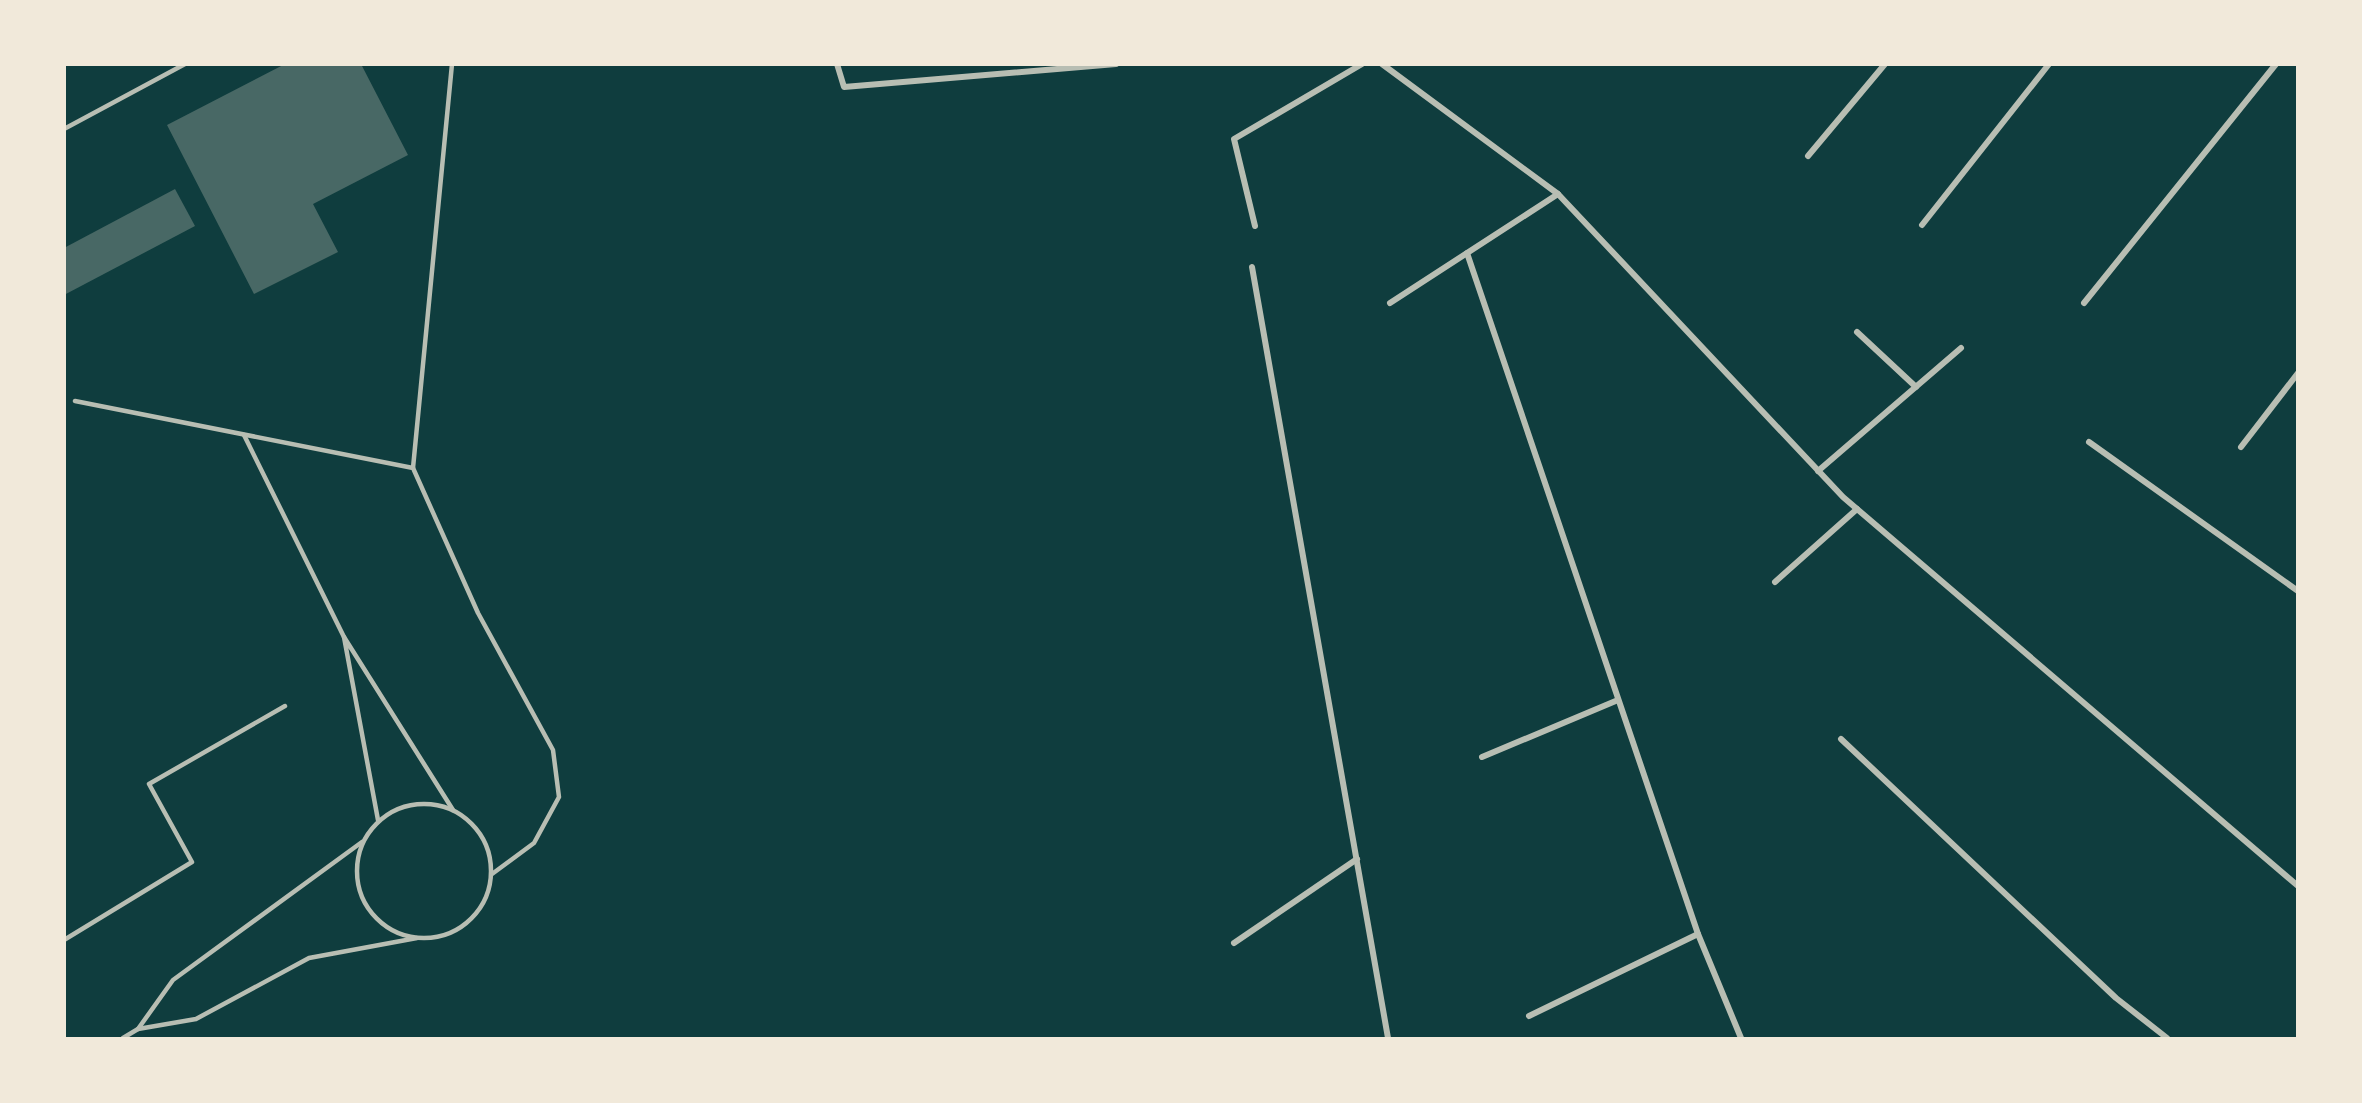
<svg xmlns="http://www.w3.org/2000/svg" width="2362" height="1103" font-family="'Varela Round',sans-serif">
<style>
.building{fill:#486865}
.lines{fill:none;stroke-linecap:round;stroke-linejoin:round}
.service{stroke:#b8beb3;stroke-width:4.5}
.minor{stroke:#b8beb3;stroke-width:6}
</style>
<rect width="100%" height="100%" fill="#0f3d3e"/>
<g class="building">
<path d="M 285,64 L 361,64 L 408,155 L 313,204 L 338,252 L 254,294 L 167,125 Z"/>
<path d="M 175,189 L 195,226 L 64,295 L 64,248 Z"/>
</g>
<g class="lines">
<g class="service">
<path d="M 64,129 L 185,64"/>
<path d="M 75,401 L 413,468 L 478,613 L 553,750 L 559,797 L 534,843 L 492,874"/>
<path d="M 244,435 L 344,637"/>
<path d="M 413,468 L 452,64"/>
<circle cx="424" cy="871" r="67"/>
<path d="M 378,820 L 344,637 L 453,810"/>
<path d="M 64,940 L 192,862 L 149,784 L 285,706"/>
<path d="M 138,1029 L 196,1019 L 309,958 L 417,938"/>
<path d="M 123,1038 L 138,1029 L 173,980 L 362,842"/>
</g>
<g class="minor">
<path d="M 837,64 L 844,87 L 1116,64"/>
<path d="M 1382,64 L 1558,194 L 1843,497 L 2298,886"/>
<path d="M 1808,156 L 1885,64"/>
<path d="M 1922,225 L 2049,64"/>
<path d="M 1255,226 L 1234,139 L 1362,64"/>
<path d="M 1467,253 L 1698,934 L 1741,1038"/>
<path d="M 1252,267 L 1388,1038"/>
<path d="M 1390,303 L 1558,194"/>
<path d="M 2084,303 L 2276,64"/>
<path d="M 1857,332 L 1916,387"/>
<path d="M 2089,442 L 2298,591"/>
<path d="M 2241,447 L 2298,373"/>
<path d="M 1818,471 L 1961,348"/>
<path d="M 1775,582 L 1857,509"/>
<path d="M 1841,739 L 2116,998 L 2167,1038"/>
<path d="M 1482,757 L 1618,700"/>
<path d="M 1234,943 L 1357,859"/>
<path d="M 1529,1016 L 1698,934"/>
</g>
</g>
<rect width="2362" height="1103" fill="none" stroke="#f1e9da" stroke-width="132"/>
</svg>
